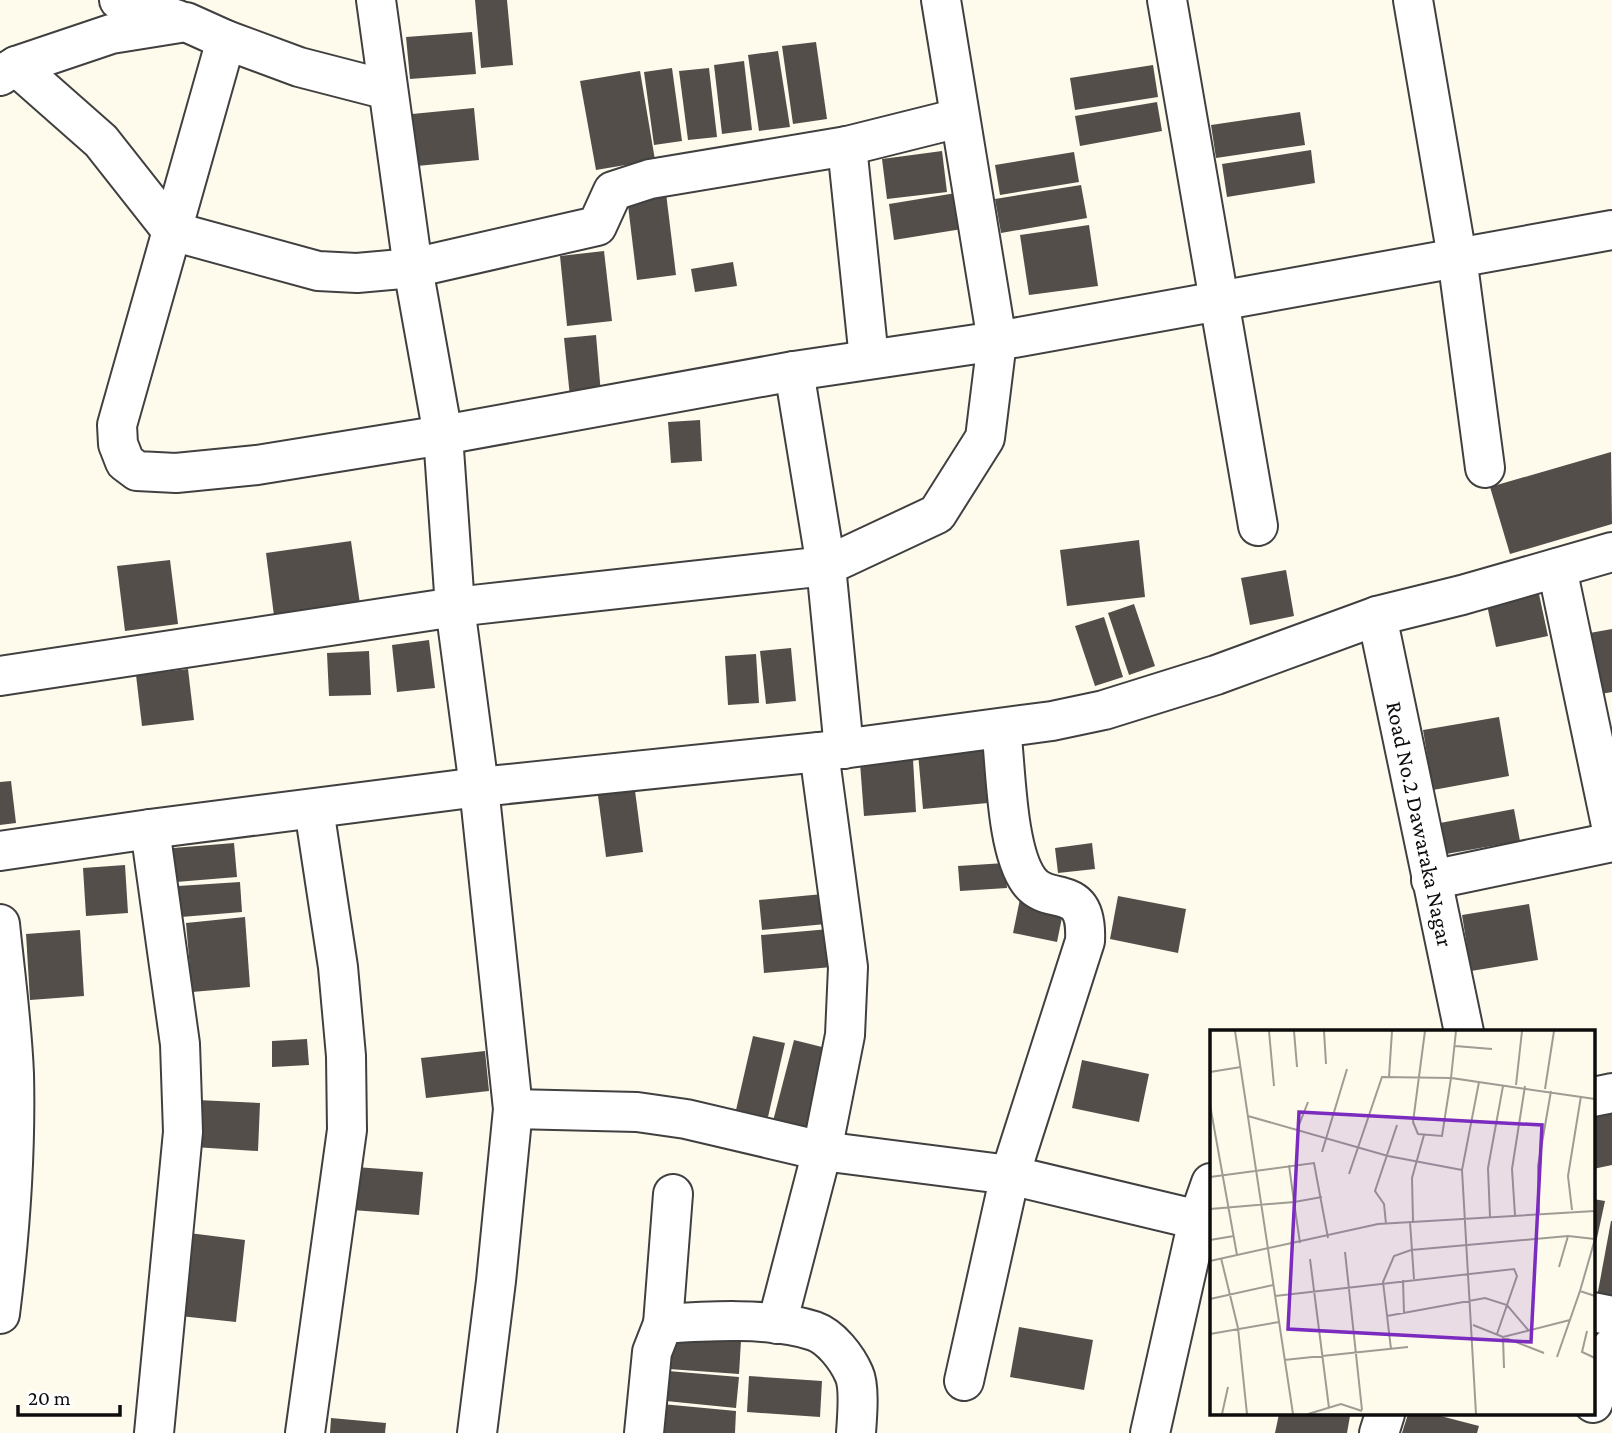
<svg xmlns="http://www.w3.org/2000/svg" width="1612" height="1433" font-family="'Crimson Pro',serif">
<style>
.building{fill:#544e4a}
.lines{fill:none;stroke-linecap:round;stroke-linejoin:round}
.minor-casing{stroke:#404040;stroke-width:42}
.minor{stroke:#fff;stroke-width:38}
.labels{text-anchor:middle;stroke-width:7;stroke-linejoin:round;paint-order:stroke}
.street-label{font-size:23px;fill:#0d0d0d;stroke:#fff}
.inset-road{fill:none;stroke:#9e9c93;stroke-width:2}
.view{fill:#7b2cbf;fill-opacity:0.15;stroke:#7b2cbf;stroke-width:3.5}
.inset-edge{fill:none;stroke:#0d0d0d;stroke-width:3.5}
</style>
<rect width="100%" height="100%" fill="#fefbed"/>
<g class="building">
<path d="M 475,0 L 507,0 L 513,65 L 481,68 Z"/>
<path d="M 472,32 L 476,74 L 410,79 L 406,37 Z"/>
<path d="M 816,42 L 827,119 L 793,124 L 782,46 Z"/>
<path d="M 778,51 L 790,127 L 759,131 L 748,55 Z"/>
<path d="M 744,61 L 752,130 L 722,134 L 714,65 Z"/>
<path d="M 1153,65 L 1158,97 L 1075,110 L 1070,78 Z"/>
<path d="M 672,68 L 682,141 L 654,145 L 644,72 Z"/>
<path d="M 709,68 L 717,137 L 688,140 L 679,71 Z"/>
<path d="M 640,71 L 655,160 L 596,170 L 580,81 Z"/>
<path d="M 1157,102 L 1162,131 L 1080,146 L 1075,116 Z"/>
<path d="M 474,108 L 479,160 L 417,166 L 412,114 Z"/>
<path d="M 1300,112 L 1305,145 L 1216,158 L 1211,125 Z"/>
<path d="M 1311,150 L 1315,183 L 1227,197 L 1222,164 Z"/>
<path d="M 942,151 L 947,192 L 887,199 L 882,159 Z"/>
<path d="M 1074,152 L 1079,182 L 1000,195 L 995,165 Z"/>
<path d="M 1081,185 L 1087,218 L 1001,233 L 995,199 Z"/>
<path d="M 666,193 L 676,275 L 637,280 L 627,197 Z"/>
<path d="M 956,193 L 962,229 L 894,240 L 889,204 Z"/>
<path d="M 1089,225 L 1098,286 L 1029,295 L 1020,235 Z"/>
<path d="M 604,251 L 612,321 L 567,326 L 560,256 Z"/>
<path d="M 733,262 L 737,286 L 695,292 L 691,269 Z"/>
<path d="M 596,335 L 601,394 L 570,397 L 564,338 Z"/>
<path d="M 700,420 L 702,461 L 671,463 L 668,422 Z"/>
<path d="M 1611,452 L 1612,524 L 1510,554 L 1490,487 Z"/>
<path d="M 1139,540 L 1145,597 L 1067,606 L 1060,550 Z"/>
<path d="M 351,541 L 360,604 L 274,616 L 266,553 Z"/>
<path d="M 170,560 L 178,624 L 125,631 L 117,566 Z"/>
<path d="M 1286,570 L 1294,616 L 1250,625 L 1241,578 Z"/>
<path d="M 1539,594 L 1548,636 L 1496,647 L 1487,605 Z"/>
<path d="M 1134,604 L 1155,666 L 1129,675 L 1108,613 Z"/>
<path d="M 1104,617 L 1123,677 L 1095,686 L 1075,626 Z"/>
<path d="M 1612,629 L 1612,692 L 1595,695 L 1584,634 Z"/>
<path d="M 429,640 L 435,688 L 397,692 L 392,645 Z"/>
<path d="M 791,648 L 796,701 L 766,704 L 760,651 Z"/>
<path d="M 369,651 L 371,695 L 329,696 L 327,653 Z"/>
<path d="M 756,654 L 759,703 L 728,705 L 725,656 Z"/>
<path d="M 188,669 L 194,720 L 142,726 L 136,675 Z"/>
<path d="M 1499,717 L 1509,776 L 1433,790 L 1423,730 Z"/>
<path d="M 983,747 L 988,803 L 923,809 L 918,753 Z"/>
<path d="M 913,759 L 916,812 L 864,816 L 860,763 Z"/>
<path d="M 11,781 L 16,823 L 0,825 L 0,782 Z"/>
<path d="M 634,783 L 643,852 L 606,857 L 597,788 Z"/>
<path d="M 1514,809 L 1520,841 L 1446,854 L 1440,823 Z"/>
<path d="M 234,843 L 237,877 L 176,882 L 173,848 Z"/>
<path d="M 1092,843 L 1095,869 L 1058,873 L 1055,848 Z"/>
<path d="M 1005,863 L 1007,888 L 960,891 L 958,866 Z"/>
<path d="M 125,865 L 128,913 L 86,916 L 83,868 Z"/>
<path d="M 240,882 L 242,912 L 181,917 L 178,886 Z"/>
<path d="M 823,894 L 826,924 L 762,930 L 759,900 Z"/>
<path d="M 1118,896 L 1186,909 L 1178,953 L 1110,939 Z"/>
<path d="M 1020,899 L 1064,908 L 1057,942 L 1013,933 Z"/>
<path d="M 1529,904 L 1538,960 L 1471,971 L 1462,915 Z"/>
<path d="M 245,917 L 250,987 L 192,992 L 186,923 Z"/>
<path d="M 829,929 L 832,967 L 764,973 L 761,935 Z"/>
<path d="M 80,930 L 84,996 L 30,1000 L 26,934 Z"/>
<path d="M 753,1036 L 785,1043 L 768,1117 L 736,1110 Z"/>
<path d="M 307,1039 L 309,1065 L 272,1067 L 272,1041 Z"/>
<path d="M 794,1040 L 830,1049 L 822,1151 L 772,1125 Z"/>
<path d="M 485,1051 L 489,1091 L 426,1098 L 421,1058 Z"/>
<path d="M 1082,1060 L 1149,1074 L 1139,1122 L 1072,1108 Z"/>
<path d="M 197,1100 L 260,1103 L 258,1151 L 194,1147 Z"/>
<path d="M 1612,1111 L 1612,1165 L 1593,1169 L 1593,1115 Z"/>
<path d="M 356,1167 L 423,1172 L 419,1215 L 352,1210 Z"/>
<path d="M 1593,1199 L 1605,1201 L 1594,1252 L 1593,1252 Z"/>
<path d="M 1611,1221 L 1612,1221 L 1612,1299 L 1597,1297 Z"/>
<path d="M 189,1233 L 245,1240 L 236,1322 L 180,1316 Z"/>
<path d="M 1019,1327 L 1093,1340 L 1084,1390 L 1010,1377 Z"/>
<path d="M 672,1335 L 741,1341 L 739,1374 L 669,1369 Z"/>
<path d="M 668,1371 L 739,1377 L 736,1408 L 666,1401 Z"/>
<path d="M 749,1376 L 822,1381 L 820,1417 L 747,1412 Z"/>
<path d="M 662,1404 L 736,1411 L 735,1433 L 659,1433 Z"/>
<path d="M 1279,1414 L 1338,1414 L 1350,1416 L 1347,1433 L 1275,1433 Z"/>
<path d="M 1408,1414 L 1433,1414 L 1479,1426 L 1477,1433 L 1402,1433 Z"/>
<path d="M 331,1418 L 386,1423 L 385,1433 L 330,1433 Z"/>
</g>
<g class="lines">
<defs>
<g id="minor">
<path d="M 119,0 L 178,20"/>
<path d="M 376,0 L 413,268 L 443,435 L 455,607 L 479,787 L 513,1109 L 496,1281 L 477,1433"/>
<path d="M 1167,0 L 1258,526"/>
<path d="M 1413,0 L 1457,257 L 1485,468"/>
<path d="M 226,40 L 117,425 L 118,444 L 125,462 L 137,471 L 176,473 L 257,465 L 443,435 L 794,371 L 997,341 L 1612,230"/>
<path d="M 16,66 L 101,141 L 172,231 L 318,271 L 357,273 L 413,268 L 597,226 L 613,191 L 650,179 L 847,146 L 959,118"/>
<path d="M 0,76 L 16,66 L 111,34 L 186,22 L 226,40 L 299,67 L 388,90"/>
<path d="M 847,146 L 869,359"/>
<path d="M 794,371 L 826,566 L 844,749"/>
<path d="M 1557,568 L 1612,830"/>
<path d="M 1377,616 L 1464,1032"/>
<path d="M 0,676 L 455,607 L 826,566 L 937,514 L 985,438 L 997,341 L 941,0"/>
<path d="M 150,829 L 180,1044 L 183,1132 L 154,1433"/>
<path d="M 0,851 L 150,829 L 479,787 L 819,752 L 1052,721 L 1104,710 L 1216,675 L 1377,616 L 1462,595 L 1612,552"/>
<path d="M 1431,880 L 1612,842"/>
<path d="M 0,924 C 5,973 12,1024 14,1074 C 16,1155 10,1234 0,1314"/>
<path d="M 1593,1097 L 1612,1093"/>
<path d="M 513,1109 L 637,1112 L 686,1119 L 822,1151 L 1010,1175 L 1211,1223"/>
<path d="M 1593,1312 L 1612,1316"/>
<path d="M 663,1324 L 673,1194"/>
<path d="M 777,1324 L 822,1151 L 845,1035 L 848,967 L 819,752"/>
<path d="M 964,1381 L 1010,1175 L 1085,941 C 1088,880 1049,908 1029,881 C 1006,850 1006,768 1001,728"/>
<path d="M 1593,1403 L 1612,1347"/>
<path d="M 305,1433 L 347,1130 L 346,1056 L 338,967 L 314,809"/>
<path d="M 644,1433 L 652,1352 L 663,1324 C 706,1321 772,1317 814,1331 C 831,1337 847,1358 854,1374 C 860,1387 857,1418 856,1433"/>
<path d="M 1150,1433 L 1198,1220 L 1211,1183"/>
<path d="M 1379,1433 L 1385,1414"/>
</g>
</defs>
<use href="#minor" class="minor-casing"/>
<use href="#minor" class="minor"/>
</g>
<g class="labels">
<g class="street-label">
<text transform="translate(1420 824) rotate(78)" y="8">Road No.2 Dawaraka Nagar</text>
</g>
</g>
<g transform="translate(1210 1030)">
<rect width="385" height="385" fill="#fefbed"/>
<path class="inset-road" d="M 25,1 L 83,384M 59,1 L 64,56M 84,1 L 87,37M 114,1 L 116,34M 215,1 L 203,92 L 208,104 L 232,106 L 241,48 L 385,69M 245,16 L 282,19M 0,42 L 31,37M 179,47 L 182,1M 306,55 L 312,1M 335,59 L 344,1M 0,75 L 27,225M 38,86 L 178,126 L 252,140M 87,100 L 98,72M 112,122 L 137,39M 139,144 L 172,47 L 241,48 L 246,1M 0,147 L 104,133 L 118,208M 0,179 L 84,172 L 79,135M 362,180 L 358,146 L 371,66M 329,183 L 328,136 L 341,61M 305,185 L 302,139 L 315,56M 280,187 L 278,138 L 293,56M 203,191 L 202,148 L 214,105M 200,192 L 204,249M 176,194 L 174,174 L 165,161 L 187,95M 0,210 L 24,206M 90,213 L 84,172 L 112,167M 135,222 L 152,380M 11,228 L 28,298 L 37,384M 100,229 L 119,378M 0,231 L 168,194 L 385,181M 349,237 L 358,206M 193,250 L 194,283M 370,261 L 385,209M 65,266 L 304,239 L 307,246 L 287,304M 0,269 L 63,255M 177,286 L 275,268 L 297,275 L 319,301M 263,295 L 293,307 L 360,290M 377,301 L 372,322 L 385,328M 0,304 L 69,292M 181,319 L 173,252 L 184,226 L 201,220 L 358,206 L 385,209M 347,327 L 370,261 L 385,266M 74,330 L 198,317M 294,338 L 293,307 L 334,323M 12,384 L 18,357M 98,384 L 131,374 L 152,381M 266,384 L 252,140 L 269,52"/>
<path class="view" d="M 89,82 L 332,95 L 321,312 L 78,299 Z"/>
<rect width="385" height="385" class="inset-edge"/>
</g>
<path d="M18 1405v10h102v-10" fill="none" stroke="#0d0d0d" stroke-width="3.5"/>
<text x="28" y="1405" font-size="21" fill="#0d0d0d" stroke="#ffffff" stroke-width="5" paint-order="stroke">20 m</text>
</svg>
